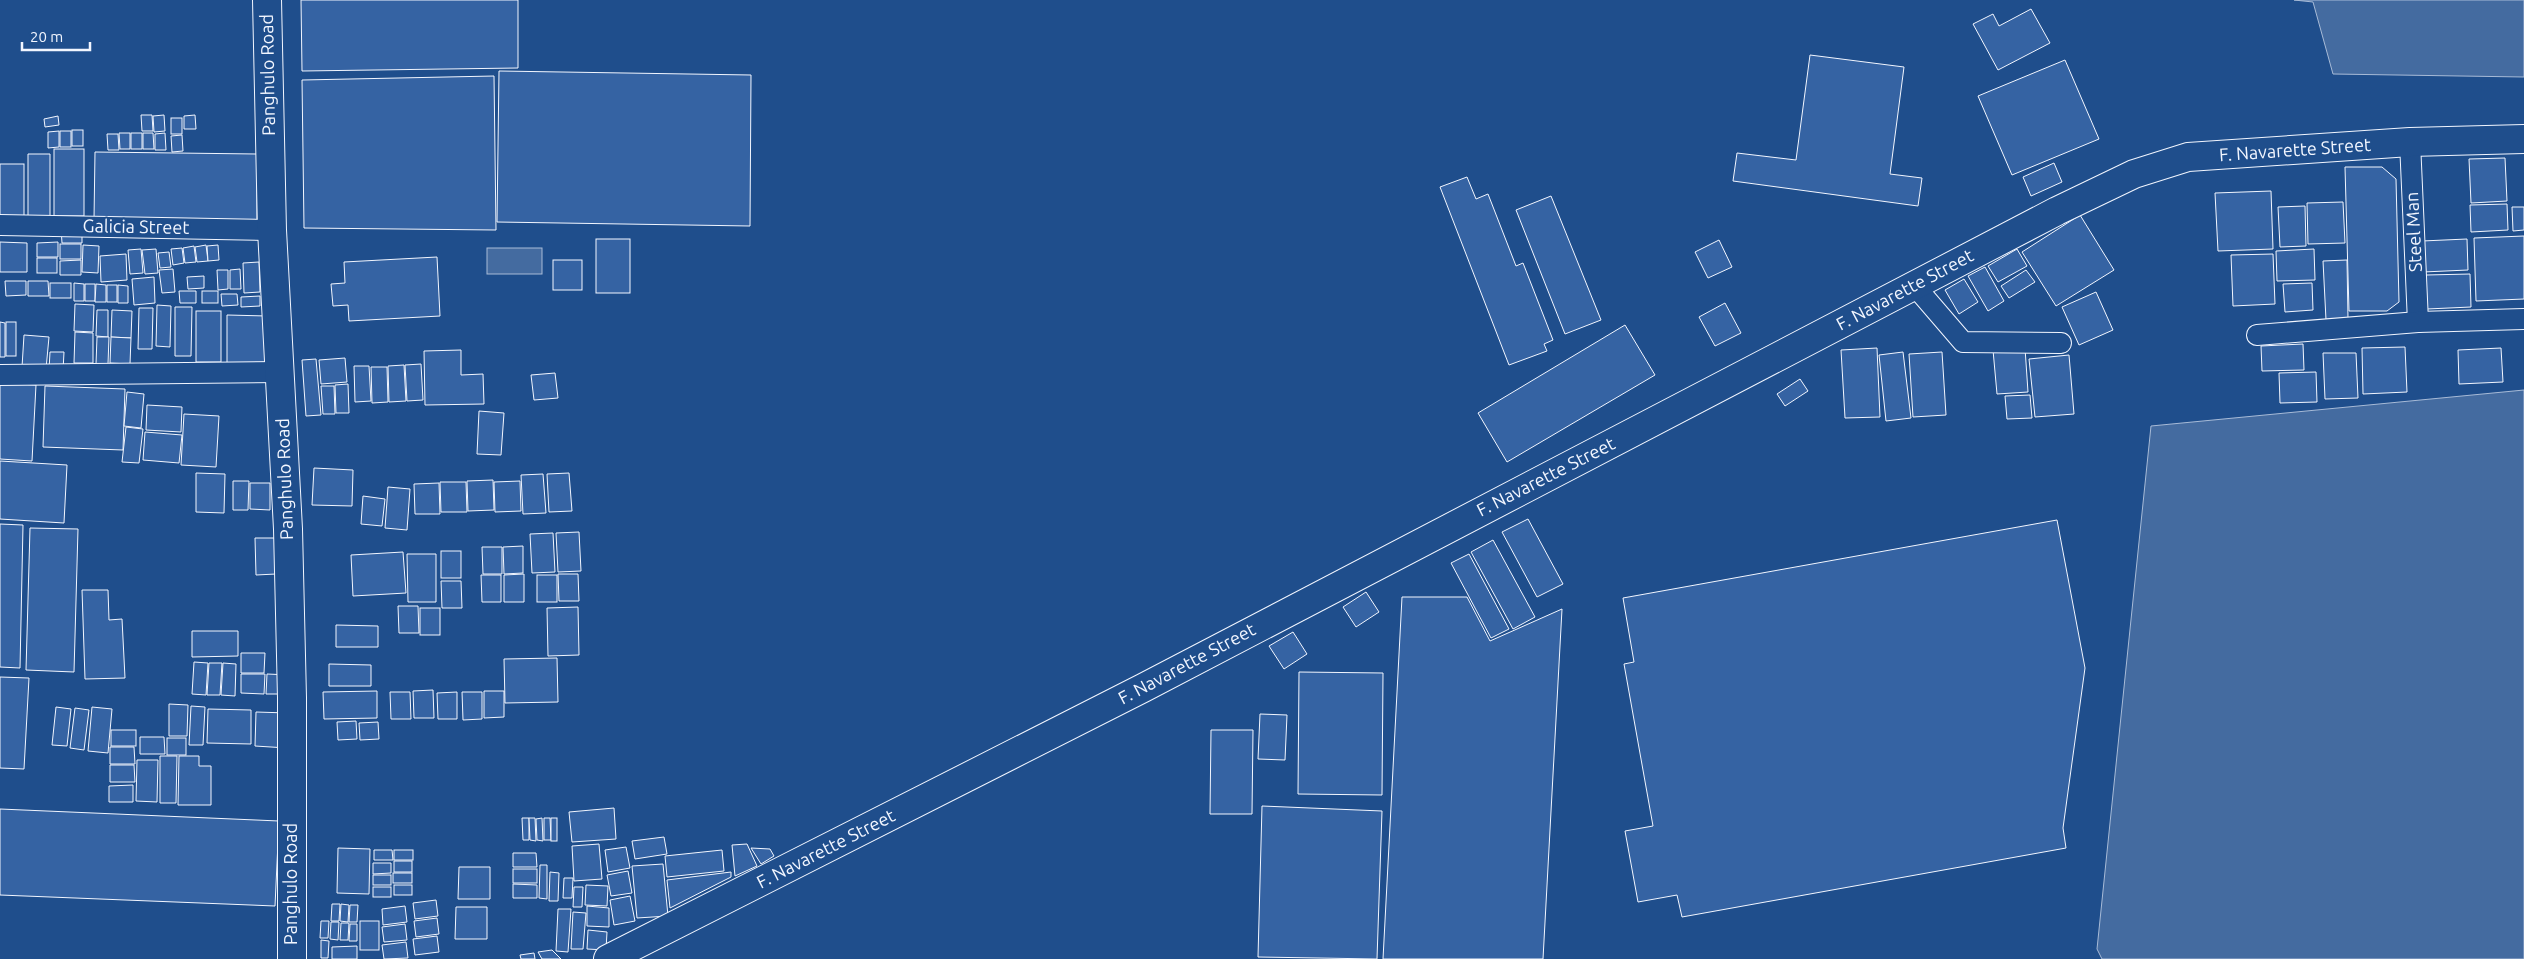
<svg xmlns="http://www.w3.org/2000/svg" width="2524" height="959" font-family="Ubuntu,sans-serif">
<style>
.water{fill:#446ba0;stroke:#a8bbd7}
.building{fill:#3563a3;stroke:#f2f6ff}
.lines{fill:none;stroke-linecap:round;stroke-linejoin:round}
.minor-casing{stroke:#f2f6ff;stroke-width:22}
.secondary-casing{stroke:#f2f6ff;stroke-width:30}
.minor{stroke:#1f4e8c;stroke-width:20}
.secondary{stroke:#1f4e8c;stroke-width:28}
.labels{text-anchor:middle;stroke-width:4;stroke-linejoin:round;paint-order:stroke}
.street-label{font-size:18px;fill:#f2f6ff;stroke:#1f4e8c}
</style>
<rect width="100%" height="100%" fill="#1f4e8c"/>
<g class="water">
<path d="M 2294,0 L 2524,0 L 2524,77 L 2333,74 L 2313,2 Z"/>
<rect x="487" y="248" width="55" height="26"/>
<path d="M 2524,390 L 2524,959 L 2102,959 L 2097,949 L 2151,426 Z"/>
</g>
<g class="building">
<path d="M 301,0 L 518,0 L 518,68 L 302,71 Z"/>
<path d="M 2031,9 L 2050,43 L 1998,70 L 1973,24 L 1993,14 L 1999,26 Z"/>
<path d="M 1810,55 L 1904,67 L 1890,174 L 1922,178 L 1918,206 L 1733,181 L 1737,153 L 1796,160 Z"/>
<path d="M 2065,60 L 2099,139 L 2012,175 L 1978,96 Z"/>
<path d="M 499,71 L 751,75 L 750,226 L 497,222 Z"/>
<path d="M 494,76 L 496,230 L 304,228 L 302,80 Z"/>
<path d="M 141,115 L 152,115 L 153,131 L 142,131 Z"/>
<path d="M 164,115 L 165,131 L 154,132 L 153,116 Z"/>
<path d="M 195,115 L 196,129 L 184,129 L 184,116 Z"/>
<path d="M 58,116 L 59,125 L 45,127 L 44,119 Z"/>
<rect x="171" y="118" width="11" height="16"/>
<rect x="72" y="130" width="11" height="16"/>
<path d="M 59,131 L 59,147 L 48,148 L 48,132 Z"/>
<rect x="60" y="131" width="11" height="16"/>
<path d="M 119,133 L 130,133 L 130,149 L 120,149 Z"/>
<rect x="131" y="133" width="11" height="16"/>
<path d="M 143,133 L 153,133 L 154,149 L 143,149 Z"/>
<path d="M 165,133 L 166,150 L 155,150 L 155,134 Z"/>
<path d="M 107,134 L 118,134 L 119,150 L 108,150 Z"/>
<path d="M 182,135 L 183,151 L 172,152 L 171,136 Z"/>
<rect x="54" y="149" width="30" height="67"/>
<path d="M 95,152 L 257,154 L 257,221 L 94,219 Z"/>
<path d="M 28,154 L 50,154 L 50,225 L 28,224 Z"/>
<path d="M 2505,158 L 2507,201 L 2471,203 L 2469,159 Z"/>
<path d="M 2054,163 L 2062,182 L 2031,196 L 2023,177 Z"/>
<rect x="0" y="164" width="24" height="55"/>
<path d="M 2345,167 L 2382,167 L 2396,179 L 2399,302 L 2387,311 L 2349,311 Z"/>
<path d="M 1467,177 L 1476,199 L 1488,194 L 1516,266 L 1523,263 L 1553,340 L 1544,344 L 1547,351 L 1509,365 L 1440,187 Z"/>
<path d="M 2271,191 L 2273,249 L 2218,251 L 2215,193 Z"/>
<path d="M 1551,196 L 1601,320 L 1565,334 L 1516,210 Z"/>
<path d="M 2343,202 L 2345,243 L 2308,244 L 2307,203 Z"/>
<path d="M 2507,204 L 2508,230 L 2471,232 L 2470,205 Z"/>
<path d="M 2305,206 L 2306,246 L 2280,247 L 2278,207 Z"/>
<path d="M 2512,207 L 2524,207 L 2524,230 L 2513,231 Z"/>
<path d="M 2080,215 L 2114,270 L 2056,306 L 2022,252 Z"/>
<path d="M 61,228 L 82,228 L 82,243 L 62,243 Z"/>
<path d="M 2524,236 L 2524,299 L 2476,301 L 2474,238 Z"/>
<rect x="596" y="239" width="34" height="54"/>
<path d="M 2467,239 L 2468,270 L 2423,272 L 2422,241 Z"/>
<path d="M 1719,240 L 1732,267 L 1708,278 L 1695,252 Z"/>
<path d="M 0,242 L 27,243 L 27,272 L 0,272 Z"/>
<path d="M 58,242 L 58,257 L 37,257 L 37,243 Z"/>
<rect x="60" y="244" width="21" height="15"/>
<path d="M 83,245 L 99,246 L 98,273 L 82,272 Z"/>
<path d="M 206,245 L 208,261 L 197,262 L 195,247 Z"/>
<path d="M 218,245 L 219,260 L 208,261 L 207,246 Z"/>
<path d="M 194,246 L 196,262 L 185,263 L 183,248 Z"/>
<path d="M 182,248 L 184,263 L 173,265 L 171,249 Z"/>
<path d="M 141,249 L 143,273 L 130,274 L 128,250 Z"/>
<path d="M 156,249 L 158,273 L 145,274 L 142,250 Z"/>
<path d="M 2017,249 L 2027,266 L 1998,282 L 1988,266 Z"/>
<path d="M 2314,249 L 2315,280 L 2277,281 L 2276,251 Z"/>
<path d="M 169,252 L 171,267 L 160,268 L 158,253 Z"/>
<path d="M 126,254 L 127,280 L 101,282 L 100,256 Z"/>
<path d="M 2273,254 L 2275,304 L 2233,306 L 2231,255 Z"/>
<path d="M 437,257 L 440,316 L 349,321 L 348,305 L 333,306 L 331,284 L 345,283 L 344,262 Z"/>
<rect x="37" y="258" width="20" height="15"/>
<path d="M 81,260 L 81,275 L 60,275 L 60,261 Z"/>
<rect x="553" y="260" width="29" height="30"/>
<path d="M 2347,260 L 2348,319 L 2326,320 L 2323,261 Z"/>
<path d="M 259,262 L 260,292 L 244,293 L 243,263 Z"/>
<path d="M 1985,267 L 2004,301 L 1988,311 L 1968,276 Z"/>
<path d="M 173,269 L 175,292 L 162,293 L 159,270 Z"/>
<path d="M 240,269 L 241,289 L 230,289 L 230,270 Z"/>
<path d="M 217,270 L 228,270 L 228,289 L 218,290 Z"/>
<path d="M 2026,270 L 2035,282 L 2009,298 L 2001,286 Z"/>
<path d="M 2470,274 L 2471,307 L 2427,309 L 2426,275 Z"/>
<path d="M 204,276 L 204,288 L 188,289 L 187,277 Z"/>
<path d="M 154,277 L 155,303 L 134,305 L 132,279 Z"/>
<path d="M 1964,279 L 1978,302 L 1959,314 L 1945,290 Z"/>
<path d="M 5,281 L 26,281 L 26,295 L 6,296 Z"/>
<path d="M 28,281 L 48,281 L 49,296 L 28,296 Z"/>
<rect x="50" y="283" width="21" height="15"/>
<path d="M 74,283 L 84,284 L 84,301 L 74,301 Z"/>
<path d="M 2312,283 L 2313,310 L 2285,312 L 2283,284 Z"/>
<rect x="85" y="284" width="10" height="17"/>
<path d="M 96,284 L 106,285 L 106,302 L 95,302 Z"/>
<rect x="107" y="285" width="10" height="17"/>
<path d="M 118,285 L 128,286 L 128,303 L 118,303 Z"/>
<path d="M 179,291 L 196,291 L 196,303 L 180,303 Z"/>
<rect x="202" y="291" width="16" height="12"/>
<path d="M 2096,292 L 2113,330 L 2079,345 L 2062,307 Z"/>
<path d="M 221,294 L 237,294 L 238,305 L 222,306 Z"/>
<path d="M 260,296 L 260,306 L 241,307 L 241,297 Z"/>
<path d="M 1725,303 L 1741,333 L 1715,346 L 1699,317 Z"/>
<path d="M 75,304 L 94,305 L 93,332 L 74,331 Z"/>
<path d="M 157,305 L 171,306 L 170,347 L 156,346 Z"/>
<path d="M 175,307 L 192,307 L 191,356 L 175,356 Z"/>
<path d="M 139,308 L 153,308 L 152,349 L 138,349 Z"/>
<path d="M 97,310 L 108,310 L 108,337 L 96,336 Z"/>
<path d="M 112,310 L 132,311 L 131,338 L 111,337 Z"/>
<rect x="196" y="311" width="25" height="51"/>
<path d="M 227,315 L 267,316 L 268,363 L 227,363 Z"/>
<path d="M 0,322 L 5,323 L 5,357 L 0,357 Z"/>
<rect x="6" y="322" width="10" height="34"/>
<path d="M 1625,325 L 1655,375 L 1507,462 L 1478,413 Z"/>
<path d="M 75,332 L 93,333 L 93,363 L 74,363 Z"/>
<path d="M 24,335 L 49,337 L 46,369 L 22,367 Z"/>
<path d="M 97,337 L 109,337 L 108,364 L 96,364 Z"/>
<path d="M 111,337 L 131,338 L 130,364 L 110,363 Z"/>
<path d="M 2303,344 L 2304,370 L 2262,371 L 2261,346 Z"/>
<path d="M 2405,347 L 2407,392 L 2363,394 L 2362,348 Z"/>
<path d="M 1877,348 L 1880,417 L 1845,418 L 1841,350 Z"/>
<path d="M 2025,348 L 2028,392 L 1997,394 L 1993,350 Z"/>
<path d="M 2501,348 L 2503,382 L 2459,384 L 2458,350 Z"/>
<path d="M 461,350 L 461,375 L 483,374 L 484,404 L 425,405 L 424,351 Z"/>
<path d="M 50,352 L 64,352 L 63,371 L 49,370 Z"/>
<path d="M 1903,352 L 1911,418 L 1886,421 L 1879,355 Z"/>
<path d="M 1942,352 L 1946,415 L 1913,417 L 1909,354 Z"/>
<path d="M 2323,353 L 2356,353 L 2358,398 L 2325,399 Z"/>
<path d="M 2069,355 L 2074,414 L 2035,417 L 2029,359 Z"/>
<path d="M 345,358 L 347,382 L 321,384 L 319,360 Z"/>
<path d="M 316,359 L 321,415 L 306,416 L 302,360 Z"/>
<path d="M 421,364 L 423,400 L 407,401 L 405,365 Z"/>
<path d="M 404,365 L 406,401 L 389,402 L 388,366 Z"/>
<path d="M 354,366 L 369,366 L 371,401 L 355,402 Z"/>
<path d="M 371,367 L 387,367 L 388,402 L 372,403 Z"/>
<path d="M 2316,372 L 2317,402 L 2280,403 L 2279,373 Z"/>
<path d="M 555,373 L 558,398 L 534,400 L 531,375 Z"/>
<path d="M 1800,379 L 1808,391 L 1785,406 L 1777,394 Z"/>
<path d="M 0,383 L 36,385 L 32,461 L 0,459 Z"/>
<path d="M 348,384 L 349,413 L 336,413 L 335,385 Z"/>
<path d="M 45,386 L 125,389 L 123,450 L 43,447 Z"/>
<path d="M 321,386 L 334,386 L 335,414 L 323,414 Z"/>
<path d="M 127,392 L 144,394 L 141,428 L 124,426 Z"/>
<path d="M 2030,395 L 2032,418 L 2007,419 L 2005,396 Z"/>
<path d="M 147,405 L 182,407 L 181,432 L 146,430 Z"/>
<path d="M 479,411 L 504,413 L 501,455 L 477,454 Z"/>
<path d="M 184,414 L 219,416 L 216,467 L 181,465 Z"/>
<path d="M 126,427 L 143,429 L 139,463 L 122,462 Z"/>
<path d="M 145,432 L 182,435 L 179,463 L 143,460 Z"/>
<path d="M 0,461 L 67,465 L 64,523 L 0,519 Z"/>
<path d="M 314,468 L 353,470 L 352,506 L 312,505 Z"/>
<path d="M 196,473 L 225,474 L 224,513 L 196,512 Z"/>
<path d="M 569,473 L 572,511 L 549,512 L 547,474 Z"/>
<path d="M 543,474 L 546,513 L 523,514 L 521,475 Z"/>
<path d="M 493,480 L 494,510 L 468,511 L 467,481 Z"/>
<path d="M 233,481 L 249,481 L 248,510 L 233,510 Z"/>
<path d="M 520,481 L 521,511 L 495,512 L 494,482 Z"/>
<path d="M 440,482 L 466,482 L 467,512 L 441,512 Z"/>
<path d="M 250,483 L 270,483 L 270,510 L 250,509 Z"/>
<path d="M 439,483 L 440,514 L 415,514 L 414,484 Z"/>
<path d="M 388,487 L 410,489 L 407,530 L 385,528 Z"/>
<path d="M 363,496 L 385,499 L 382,526 L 361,524 Z"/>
<path d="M 1528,519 L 1563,584 L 1537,597 L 1502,532 Z"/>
<path d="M 2057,520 L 2085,668 L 2063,828 L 2066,848 L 1682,917 L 1677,895 L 1638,902 L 1625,831 L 1653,826 L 1624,664 L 1634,662 L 1623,598 Z"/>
<path d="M 0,524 L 23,525 L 20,668 L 0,667 Z"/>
<path d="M 30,528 L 78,529 L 74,672 L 26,670 Z"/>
<path d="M 579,532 L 581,571 L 558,572 L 556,533 Z"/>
<path d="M 553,533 L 555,572 L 532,573 L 530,534 Z"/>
<path d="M 255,538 L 275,538 L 276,574 L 256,575 Z"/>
<path d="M 1493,540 L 1535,617 L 1513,629 L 1471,552 Z"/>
<path d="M 523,546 L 523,573 L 504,574 L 503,547 Z"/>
<path d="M 482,547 L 502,547 L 502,574 L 483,574 Z"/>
<rect x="441" y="551" width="20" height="27"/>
<path d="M 403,552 L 406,593 L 353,596 L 351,555 Z"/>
<path d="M 407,554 L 436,554 L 436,602 L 408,602 Z"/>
<path d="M 1469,554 L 1509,629 L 1491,638 L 1451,563 Z"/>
<path d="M 524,574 L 524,602 L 504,602 L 504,575 Z"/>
<path d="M 558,574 L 578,574 L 579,601 L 559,601 Z"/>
<path d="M 481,575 L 501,575 L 501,602 L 482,602 Z"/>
<rect x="537" y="575" width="20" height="27"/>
<path d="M 441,581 L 461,581 L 462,608 L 442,608 Z"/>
<path d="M 82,590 L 108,590 L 109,620 L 122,619 L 125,678 L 85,679 Z"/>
<path d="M 1366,592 L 1379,612 L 1356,627 L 1343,607 Z"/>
<path d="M 1402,597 L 1467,597 L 1490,641 L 1562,609 L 1543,959 L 1383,959 Z"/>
<path d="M 398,606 L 418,606 L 419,633 L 399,633 Z"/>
<path d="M 578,607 L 579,655 L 548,656 L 547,608 Z"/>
<rect x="420" y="608" width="20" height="27"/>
<path d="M 336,625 L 378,626 L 378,647 L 336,647 Z"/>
<path d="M 192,631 L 238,631 L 238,656 L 192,657 Z"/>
<path d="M 1293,632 L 1307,654 L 1284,669 L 1269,646 Z"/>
<path d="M 241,653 L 265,653 L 264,673 L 241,673 Z"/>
<path d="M 557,658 L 558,702 L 505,703 L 504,659 Z"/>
<path d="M 194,662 L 208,663 L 206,695 L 192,694 Z"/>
<path d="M 209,663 L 222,663 L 220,695 L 207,695 Z"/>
<path d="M 223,663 L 236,664 L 235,696 L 221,695 Z"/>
<path d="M 329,664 L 371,665 L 371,686 L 329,686 Z"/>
<path d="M 1299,672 L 1383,673 L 1382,795 L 1298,794 Z"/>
<path d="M 241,674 L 265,674 L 264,694 L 241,693 Z"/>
<path d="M 267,674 L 290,675 L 290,694 L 266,694 Z"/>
<path d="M 0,677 L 29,678 L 24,769 L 0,768 Z"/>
<path d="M 433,690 L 434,718 L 414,718 L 413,691 Z"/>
<path d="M 377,691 L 377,718 L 324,719 L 323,692 Z"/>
<path d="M 484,691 L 504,691 L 504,717 L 484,718 Z"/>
<path d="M 390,692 L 410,692 L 411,719 L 391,719 Z"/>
<path d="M 457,692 L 457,719 L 438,719 L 437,693 Z"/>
<path d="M 462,692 L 482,692 L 482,719 L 463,720 Z"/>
<path d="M 169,704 L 188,705 L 187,736 L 169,736 Z"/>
<path d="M 191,706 L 205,707 L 203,745 L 189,745 Z"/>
<path d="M 56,707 L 71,709 L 67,746 L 52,745 Z"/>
<path d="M 92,707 L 112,709 L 108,753 L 88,751 Z"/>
<path d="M 75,708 L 89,710 L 84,750 L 70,748 Z"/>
<path d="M 208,709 L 251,710 L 251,744 L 207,743 Z"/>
<path d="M 256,712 L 288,713 L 287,748 L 255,746 Z"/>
<path d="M 1260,714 L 1287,715 L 1285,760 L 1258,759 Z"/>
<path d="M 356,721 L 357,739 L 338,740 L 337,722 Z"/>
<path d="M 378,722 L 379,739 L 360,740 L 359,723 Z"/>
<rect x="111" y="730" width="25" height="16"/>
<path d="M 1211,730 L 1253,730 L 1252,814 L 1210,814 Z"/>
<path d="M 140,737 L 164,737 L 165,754 L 140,754 Z"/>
<rect x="167" y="738" width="19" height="17"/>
<path d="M 110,747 L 134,747 L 135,764 L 110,764 Z"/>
<path d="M 160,756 L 177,756 L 176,803 L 160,803 Z"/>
<path d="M 179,756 L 199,756 L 199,766 L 211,766 L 211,805 L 178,805 Z"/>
<path d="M 137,760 L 158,760 L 157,802 L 136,801 Z"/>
<path d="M 110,765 L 134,765 L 135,782 L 110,782 Z"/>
<path d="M 133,785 L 133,802 L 109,802 L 109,786 Z"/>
<path d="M 1262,806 L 1382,811 L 1377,959 L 1258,957 Z"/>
<path d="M 614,808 L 616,839 L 572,842 L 569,812 Z"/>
<path d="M 0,809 L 279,821 L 275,906 L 0,895 Z"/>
<path d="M 522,818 L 529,818 L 529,840 L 523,840 Z"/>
<path d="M 529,818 L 535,818 L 536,841 L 530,840 Z"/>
<path d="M 542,818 L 543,841 L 537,840 L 536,819 Z"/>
<path d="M 544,818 L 550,818 L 551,840 L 544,840 Z"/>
<rect x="551" y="818" width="6" height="23"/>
<path d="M 664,837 L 667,854 L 635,859 L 632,841 Z"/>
<path d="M 599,844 L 602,879 L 574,881 L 572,846 Z"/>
<path d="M 747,844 L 757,866 L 735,876 L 732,845 Z"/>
<path d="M 626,847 L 630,868 L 608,872 L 605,850 Z"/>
<path d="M 338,848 L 370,849 L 369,894 L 337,893 Z"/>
<path d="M 751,848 L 770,849 L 774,856 L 761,864 Z"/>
<path d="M 374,850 L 392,850 L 393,860 L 374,860 Z"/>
<rect x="394" y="850" width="19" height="10"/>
<path d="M 722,850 L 724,871 L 667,877 L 665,856 Z"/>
<path d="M 513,853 L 536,853 L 537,867 L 513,867 Z"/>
<rect x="394" y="861" width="18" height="11"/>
<path d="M 373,863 L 391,863 L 391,873 L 373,874 Z"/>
<path d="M 663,864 L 668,916 L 637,918 L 632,866 Z"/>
<path d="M 540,865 L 547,865 L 547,899 L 539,898 Z"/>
<path d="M 459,867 L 490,867 L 490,899 L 458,899 Z"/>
<rect x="513" y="869" width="24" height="14"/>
<path d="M 628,871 L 632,893 L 611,896 L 607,875 Z"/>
<path d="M 550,872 L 559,873 L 558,901 L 549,901 Z"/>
<path d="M 731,872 L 731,877 L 670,908 L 667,880 Z"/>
<rect x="393" y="873" width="19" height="10"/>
<rect x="373" y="875" width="18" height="10"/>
<path d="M 564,878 L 573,878 L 572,898 L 563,898 Z"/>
<path d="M 513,884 L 537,885 L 537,898 L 513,898 Z"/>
<rect x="394" y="885" width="18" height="10"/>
<path d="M 586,885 L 608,886 L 607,906 L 585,905 Z"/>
<rect x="373" y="887" width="18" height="10"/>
<path d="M 574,887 L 583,887 L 582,907 L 573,907 Z"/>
<path d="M 630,896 L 635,921 L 614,925 L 610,900 Z"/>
<path d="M 436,900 L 438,916 L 415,919 L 413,903 Z"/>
<path d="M 332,904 L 340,904 L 339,921 L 331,921 Z"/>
<path d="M 341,904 L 349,905 L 348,922 L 340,921 Z"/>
<path d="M 350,905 L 358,905 L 357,922 L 349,922 Z"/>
<path d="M 405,906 L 407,922 L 383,925 L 382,909 Z"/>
<path d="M 587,906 L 609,908 L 609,927 L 587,926 Z"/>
<path d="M 456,907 L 487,907 L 487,939 L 455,939 Z"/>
<path d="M 558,909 L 571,909 L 568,952 L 556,951 Z"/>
<path d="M 573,912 L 586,913 L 583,949 L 571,949 Z"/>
<path d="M 437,918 L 439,934 L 416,937 L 414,921 Z"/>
<path d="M 321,921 L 329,921 L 328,938 L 320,938 Z"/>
<rect x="360" y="921" width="19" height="29"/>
<path d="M 331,922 L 339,922 L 338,940 L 330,939 Z"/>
<path d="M 341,923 L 349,923 L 348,940 L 340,940 Z"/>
<path d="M 350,924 L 357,924 L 357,941 L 349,941 Z"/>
<path d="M 405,924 L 407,940 L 384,942 L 382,927 Z"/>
<path d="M 588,930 L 607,932 L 606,950 L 587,949 Z"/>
<path d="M 437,936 L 439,952 L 415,955 L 413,939 Z"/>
<path d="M 321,940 L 329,941 L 328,958 L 321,958 Z"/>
<path d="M 406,942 L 408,958 L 384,959 L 382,945 Z"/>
<path d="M 357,946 L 357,959 L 332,959 L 332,947 Z"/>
<path d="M 552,950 L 561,959 L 542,959 L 538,952 Z"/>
<path d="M 534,953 L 535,959 L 521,959 L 520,955 Z"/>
</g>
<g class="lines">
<defs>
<g id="minor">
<path d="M 2410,142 L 2418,322"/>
<path d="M 0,225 L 272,230"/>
<path d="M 1914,285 L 1963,342 L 2061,343"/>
<path d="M 2257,335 L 2418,322 L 2524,319"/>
<path d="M 0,375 L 281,372"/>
</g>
<g id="secondary">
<path d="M 267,0 L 272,230 L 288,529 L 292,698 L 292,959"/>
<path d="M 608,959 L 1143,688 L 2057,211 L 2134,174 L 2188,157 L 2410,142 L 2524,139"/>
</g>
</defs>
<use href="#minor" class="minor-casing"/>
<use href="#secondary" class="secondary-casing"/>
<use href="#minor" class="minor"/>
<use href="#secondary" class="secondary"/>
</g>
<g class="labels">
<g class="street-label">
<text transform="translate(268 75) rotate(-91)" y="6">Panghulo Road</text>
<text transform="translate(2295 150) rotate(-4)" y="6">F. Navarette Street</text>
<text transform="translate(136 227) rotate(1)" y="6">Galicia Street</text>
<text transform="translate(2414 232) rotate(-93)" y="6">Steel Man</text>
<text transform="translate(1905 290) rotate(-28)" y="6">F. Navarette Street</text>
<text transform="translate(1546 477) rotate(-27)" y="6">F. Navarette Street</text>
<text transform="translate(285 479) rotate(-92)" y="6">Panghulo Road</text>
<text transform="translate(1187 664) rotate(-28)" y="6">F. Navarette Street</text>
<text transform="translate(826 849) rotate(-27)" y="6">F. Navarette Street</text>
<text transform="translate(291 884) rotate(-90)" y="6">Panghulo Road</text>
</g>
</g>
<path d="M22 42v8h68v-8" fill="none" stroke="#f2f6ff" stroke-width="2.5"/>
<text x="30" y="42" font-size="15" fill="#f2f6ff" stroke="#1f4e8c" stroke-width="4" paint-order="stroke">20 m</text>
</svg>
